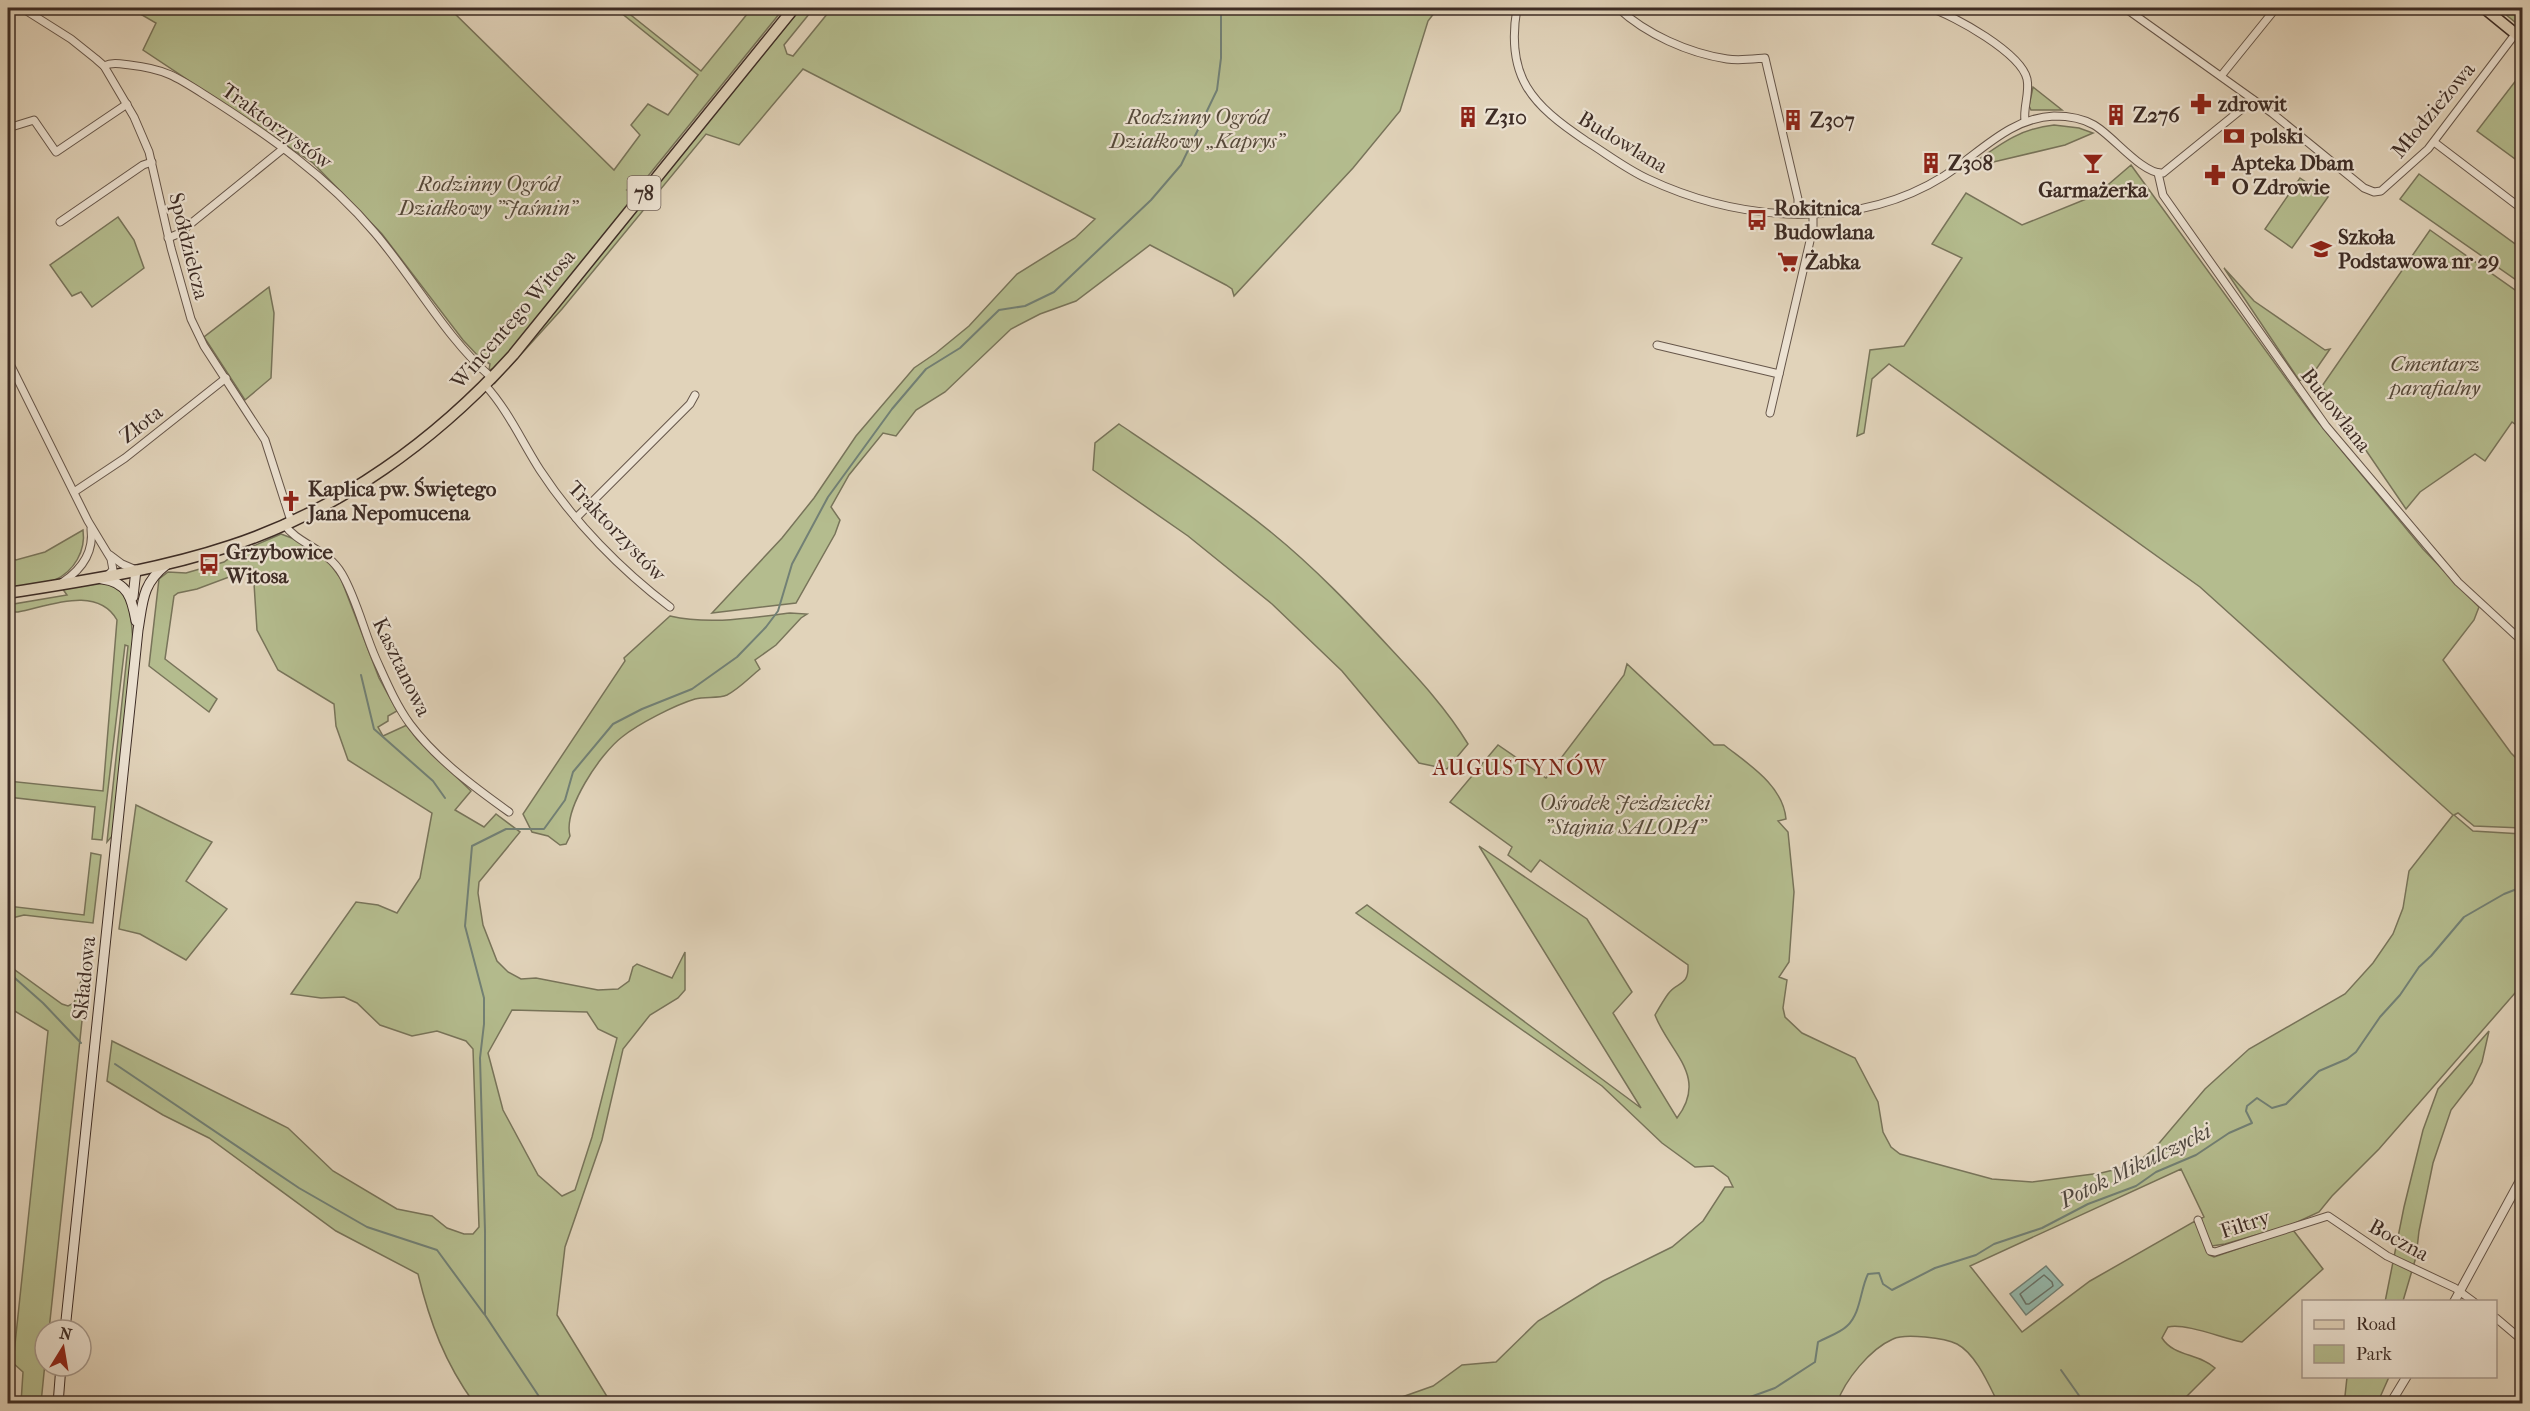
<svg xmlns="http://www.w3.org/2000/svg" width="2530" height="1411" font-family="'IM FELL French Canon',serif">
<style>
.green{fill:#b4bc8e;stroke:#78745a;stroke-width:1.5;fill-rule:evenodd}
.water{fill:#95b8ab;stroke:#728075;stroke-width:1.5}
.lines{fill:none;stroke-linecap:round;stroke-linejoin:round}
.shore{stroke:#697268;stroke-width:1.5}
.stream{stroke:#728075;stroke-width:2}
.minor-casing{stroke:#66564a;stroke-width:9}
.tertiary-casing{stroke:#66564a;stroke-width:10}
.secondary-casing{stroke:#3d2c25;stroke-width:11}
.primary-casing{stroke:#3d2c25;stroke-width:13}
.minor{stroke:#ece2d2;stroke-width:7}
.tertiary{stroke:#ece2d2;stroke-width:8}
.secondary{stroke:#ece2d2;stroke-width:9}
.primary{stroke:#e1d3ba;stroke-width:10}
.labels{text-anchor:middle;stroke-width:4.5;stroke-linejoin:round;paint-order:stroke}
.shield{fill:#ece2d2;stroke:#726359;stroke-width:1.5}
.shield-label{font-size:20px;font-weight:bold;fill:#3d2c25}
.poi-label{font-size:21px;font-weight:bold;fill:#3d2c25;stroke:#ece2d2;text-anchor:start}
.street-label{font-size:21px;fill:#3d2c25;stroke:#ece2d2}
.park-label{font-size:21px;font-style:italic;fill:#55493a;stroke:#ece2d2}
.neighbourhood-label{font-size:22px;letter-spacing:1.5px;fill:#7a1f14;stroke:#ece2d2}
.water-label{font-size:22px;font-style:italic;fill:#4f4840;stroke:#ece2d2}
</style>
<rect width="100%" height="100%" fill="#e1d3ba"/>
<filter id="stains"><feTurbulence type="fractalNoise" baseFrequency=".00333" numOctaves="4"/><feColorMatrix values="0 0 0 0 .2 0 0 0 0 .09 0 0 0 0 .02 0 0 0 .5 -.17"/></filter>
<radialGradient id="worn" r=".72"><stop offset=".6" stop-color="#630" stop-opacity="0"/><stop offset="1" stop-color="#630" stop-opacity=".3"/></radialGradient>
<g class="green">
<path d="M 130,8 L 449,8 L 614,170 L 640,135 L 631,125 L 648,104 L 668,115 L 698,75 L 615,8 L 622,8 L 701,71 L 752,8 L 784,8 L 644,181 L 627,190 L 637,195 L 496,368 L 489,370 L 490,364 L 480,358 L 463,340 L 382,234 L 313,163 L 143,50 L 156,23 Z"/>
<path d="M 801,8 L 814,8 L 784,45 L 787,54 L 793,56 L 832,8 L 1438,8 L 1428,21 L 1400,111 L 1353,168 L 1234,296 L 1232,289 L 1226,285 L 1150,245 L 1076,301 L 1040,314 L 1011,329 L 945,392 L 916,410 L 896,436 L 883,433 L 849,475 L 831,507 L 840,520 L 835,534 L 796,603 L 712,613 L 782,538 L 814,498 L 856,436 L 914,368 L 936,353 L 969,326 L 1017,274 L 1075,238 L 1095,219 L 803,69 L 739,145 L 706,134 L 562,309 L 494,384 Z"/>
<path d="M 2498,8 L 2522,8 L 2522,28 Z"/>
<path d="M 2517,79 L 2522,83 L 2522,164 L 2477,131 Z"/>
<path d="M 2033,87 L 2062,110 L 2031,110 L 2029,106 Z"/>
<path d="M 2054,125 L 2079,128 L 2093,133 L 2065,145 L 1981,165 L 1978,160 C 2003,142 2023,128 2054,125 Z"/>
<path d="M 2131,165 L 2314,417 L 2423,549 L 2479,607 L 2474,620 L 2443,660 L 2511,753 L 2522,764 L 2522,828 L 2474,826 L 2458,813 L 2454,815 L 2473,831 L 2522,834 L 2522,985 L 2379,1149 L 2332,1196 L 2319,1212 L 2291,1225 L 2225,1244 L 2212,1246 L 2200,1219 L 2204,1217 L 2181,1169 L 1970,1266 L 2022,1332 L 2090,1281 L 2195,1221 L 2209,1255 L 2214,1257 L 2293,1230 L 2323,1269 L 2242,1342 C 2222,1338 2186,1323 2168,1327 L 2162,1338 C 2174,1357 2199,1353 2215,1368 L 2180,1403 L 1998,1403 C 1989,1385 1976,1354 1957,1344 C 1945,1338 1905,1333 1893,1339 C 1870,1349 1845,1380 1837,1403 L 1392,1403 L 1402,1397 L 1433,1386 L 1462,1365 L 1496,1362 L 1538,1321 L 1603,1281 L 1672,1247 L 1703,1221 L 1725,1187 L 1733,1187 L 1728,1177 L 1713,1166 L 1695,1167 L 1662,1143 L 1602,1086 L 1356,913 L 1367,905 L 1641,1108 L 1479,846 L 1587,919 L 1632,992 L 1613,1013 L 1677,1118 C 1709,1076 1669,1052 1655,1015 C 1659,1008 1663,1001 1668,994 C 1677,981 1689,987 1688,965 L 1540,860 L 1531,872 L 1508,855 L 1512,847 L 1450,802 L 1498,745 L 1546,778 L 1624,675 L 1627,664 L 1714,745 L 1724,745 C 1748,764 1783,785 1786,819 L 1778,821 L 1788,832 L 1794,892 L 1789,962 L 1779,977 L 1787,980 L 1783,1008 L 1785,1017 L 1802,1033 L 1855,1058 L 1878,1102 L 1883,1132 L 1891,1147 L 1900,1154 L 1992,1179 L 2032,1182 L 2101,1173 L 2134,1165 L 2155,1148 L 2205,1089 L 2249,1049 L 2345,994 L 2373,963 L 2393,934 L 2403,908 L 2409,871 L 2453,815 L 2200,587 L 1889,364 L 1872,379 L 1864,433 L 1857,436 L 1870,350 L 1904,346 L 1962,258 L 1932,244 L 1966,193 L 2022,225 L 2096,195 Z"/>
<path d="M 2419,174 L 2522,249 L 2522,284 L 2400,199 Z"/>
<path d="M 2300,178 L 2328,197 L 2292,248 L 2265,229 Z"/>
<path d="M 118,217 L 134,240 L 144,268 L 92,307 L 81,292 L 72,296 L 50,265 Z"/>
<path d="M 2430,230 L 2522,295 L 2522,429 L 2512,422 L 2485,461 L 2475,454 L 2420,492 L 2406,509 L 2322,386 Z"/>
<path d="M 2224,268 L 2254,301 L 2325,350 L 2330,349 L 2308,381 L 2299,380 Z"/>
<path d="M 269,287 L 274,313 L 271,378 L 245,400 L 204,337 Z"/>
<path d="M 1119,424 C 1171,459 1224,494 1272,533 C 1315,568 1353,608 1390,648 C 1418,678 1447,709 1468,744 L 1447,769 L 1419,763 L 1342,671 L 1272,604 L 1188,536 L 1093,470 L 1095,443 Z"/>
<path d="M 83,530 C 86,551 74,571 55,580 C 41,587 22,587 8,589 L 8,554 L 16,560 L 45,552 Z"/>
<path d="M 281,534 L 297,540 L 328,561 L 341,579 L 379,678 L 397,711 L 388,716 L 388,721 L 378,727 L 383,736 L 407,725 L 417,739 L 471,791 L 455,810 L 484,827 L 496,814 L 520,832 L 479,882 L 478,893 L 483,925 L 497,961 L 508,972 L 521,979 L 536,978 L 598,990 L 618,989 L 629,981 L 633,967 L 637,964 L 672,978 L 685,952 L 685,990 L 678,998 L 650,1015 L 623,1049 L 602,1140 L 565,1247 L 557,1315 L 611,1403 L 474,1403 C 445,1363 430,1323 418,1274 L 336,1231 L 209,1138 L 163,1115 L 107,1081 L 112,1041 L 274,1121 L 288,1128 L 333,1171 L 397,1209 L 432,1216 L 447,1228 L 464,1234 L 473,1234 L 479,1227 L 473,1049 L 466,1041 L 437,1031 L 412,1036 L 380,1025 L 357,1003 L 344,997 L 321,998 L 291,994 L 356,902 L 378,905 L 397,913 L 420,878 L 432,813 L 348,760 L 336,726 L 334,704 L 278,670 L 257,630 L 253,568 L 197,589 L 178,593 L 174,596 L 165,659 L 217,699 L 209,712 L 149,666 L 159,579 L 168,572 L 186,573 L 224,562 L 235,554 ZM 512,1010 L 587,1012 L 598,1029 L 617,1038 L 592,1137 L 575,1190 L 562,1196 L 538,1175 L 503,1110 L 488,1053 Z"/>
<path d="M 103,582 C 132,588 131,617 133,642 L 113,835 L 107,842 L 128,646 L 125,645 L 102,840 L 92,839 L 95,807 L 8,797 L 8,781 L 103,791 L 117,620 C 97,585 49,606 18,612 L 8,612 L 8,605 L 67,595 L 62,588 Z"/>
<path d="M 790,613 L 807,614 L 801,618 L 776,645 L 755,660 L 760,669 C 750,677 739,689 727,695 C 718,699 705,696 695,699 C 675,705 638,724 622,737 C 600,754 563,809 570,836 L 566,844 L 560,845 L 548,836 L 532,832 L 523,814 L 625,661 L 624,658 L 670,616 C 710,625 749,618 790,613 Z"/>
<path d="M 136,805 L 212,842 L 186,881 L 227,909 L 186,960 L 140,934 L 119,929 Z"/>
<path d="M 91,853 L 101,855 L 93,923 L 24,915 L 8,919 L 8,906 L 84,915 Z"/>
<path d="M 89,955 L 49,1330 L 45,1330 L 45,1363 L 41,1403 L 21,1403 L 23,1372 L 13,1363 L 48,1031 L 8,1007 L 8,965 L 62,1004 L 68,1006 L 74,1003 Z"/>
<path d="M 2489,1031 L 2482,1062 L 2472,1083 L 2451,1110 L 2433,1163 L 2419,1231 L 2416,1257 L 2403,1301 L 2385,1302 L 2404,1207 L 2423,1130 L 2438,1089 Z"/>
<path d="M 2347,1377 L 2347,1376 L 2389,1377 L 2377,1404 L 2351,1403 L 2345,1396 Z"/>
</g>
<path class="water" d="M 2046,1266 L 2063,1285 L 2026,1315 L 2010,1294 Z"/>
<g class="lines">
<path class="shore" d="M 2044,1275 L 2052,1282 L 2053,1286 L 2029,1304 L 2026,1304 L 2020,1294 Z"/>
<g class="stream">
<path d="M 361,675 L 374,729 L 433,781 L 445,798"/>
<path d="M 8,972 L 43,1003 L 81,1043"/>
<path d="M 115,1064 L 299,1188 L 367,1227 L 437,1250 L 484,1314"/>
<path d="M 2061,1370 L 2085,1404"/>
<path d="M 544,1404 L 485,1315 L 485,1231 L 480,1058 L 484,1024 L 484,998 L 465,926 L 472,846 L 506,829 L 544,829 L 565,800 L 573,772 L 613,724 L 642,709 L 692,689 L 737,657 L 766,627 L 778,611 L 792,564 L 828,497 L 892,409 L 926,369 L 960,348 L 999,310 L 1025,306 L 1054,292 L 1151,200 L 1181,165 L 1217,90 L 1221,58 L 1221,8"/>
<path d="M 1731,1404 L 1775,1388 L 1815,1362 L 1818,1342 C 1827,1337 1840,1333 1847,1326 C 1861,1313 1860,1290 1868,1274 L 1879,1273 L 1883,1284 L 1892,1290 L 1935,1268 L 1976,1255 L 1994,1244 L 2042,1228 L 2088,1204 L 2136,1186 L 2156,1172 L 2196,1155 L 2229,1133 L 2252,1123 L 2246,1111 L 2247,1106 L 2257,1098 L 2272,1108 L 2286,1104 L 2319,1071 L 2347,1059 L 2356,1052 L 2380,1017 L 2400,995 L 2419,967 L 2431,956 L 2464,917 L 2504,894 L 2522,887"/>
</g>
<defs>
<g id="minor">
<path d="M 22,8 L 71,39 L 96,59 L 104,66 L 134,117 L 149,152 L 171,248 L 191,319 L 204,346 L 265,440 L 291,521"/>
<path d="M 1517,8 C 1505,77 1532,105 1586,141 C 1607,154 1626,169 1648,179 C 1740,222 1856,231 1944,176 C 1980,153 2009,118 2054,116 C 2067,116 2082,118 2094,125 C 2112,135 2143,175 2163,173 L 2253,100"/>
<path d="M 1618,8 C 1646,34 1688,53 1727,59 C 1739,61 1753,59 1765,58 L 1798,199 L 1798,214"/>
<path d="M 1930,8 C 1955,16 2021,53 2027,79 C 2030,93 2023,107 2025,121"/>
<path d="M 2125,8 L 2272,113 L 2364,188 L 2374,192 L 2381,191 L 2428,149 L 2516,33"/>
<path d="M 104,66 C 113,62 121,64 130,65 C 165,69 177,77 205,95 C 268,135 327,176 375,233 C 415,280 445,337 492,378"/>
<path d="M 2221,76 L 2276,8"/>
<path d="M 8,128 L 34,120 L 56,152 L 127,104"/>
<path d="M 2434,142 L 2522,209"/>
<path d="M 2158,173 L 2163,195 L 2326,426 L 2458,582 L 2522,641"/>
<path d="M 60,222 L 143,165 L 152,162"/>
<path d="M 168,238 L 178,234 L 284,148"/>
<path d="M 1657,345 L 1779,374"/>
<path d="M 8,360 L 88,521 L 111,559 L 113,570 L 108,575"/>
<path d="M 485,385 C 508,410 522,442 540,470 C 574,522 621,570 670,607"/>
<path d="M 1770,413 L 1813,228 L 1813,215"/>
<path d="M 74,492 L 125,458 L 226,378"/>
<path d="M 576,518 L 690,404 L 695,395"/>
<path d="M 284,524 C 298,545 327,548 342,574 C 357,600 364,632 376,659 C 386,681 396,705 410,724 C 436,759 474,787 509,812"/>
<path d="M 110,555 L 122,564 L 136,570"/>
<path d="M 63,582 C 82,569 94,552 91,529"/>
<path d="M 2198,1220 L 2210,1251 L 2215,1252 L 2328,1216 L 2387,1256 L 2455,1288 L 2474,1302"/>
<path d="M 2496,1318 L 2522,1340"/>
</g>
<g id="tertiary">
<path d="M 2454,1302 L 2522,1177"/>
<path d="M 2390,1404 L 2407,1376"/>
</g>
<g id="secondary">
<path d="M 102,579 C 128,582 132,599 136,621"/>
<path d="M 133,597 L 136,570"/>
<path d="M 65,1330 L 138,630 C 143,601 142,584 166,565"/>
<path d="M 58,1404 L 61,1366"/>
</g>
<g id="primary">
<path d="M 2484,8 L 2522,39"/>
<path d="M 8,593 C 82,581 158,570 230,546 C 340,510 436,440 513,355 L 794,8"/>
</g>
</defs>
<use href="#minor" class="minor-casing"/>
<use href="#tertiary" class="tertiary-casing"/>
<use href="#secondary" class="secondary-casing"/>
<use href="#primary" class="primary-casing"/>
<use href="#minor" class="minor"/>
<use href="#tertiary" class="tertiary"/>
<use href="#secondary" class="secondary"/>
<use href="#primary" class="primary"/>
</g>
<defs>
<symbol id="pharmacy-bare" viewBox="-9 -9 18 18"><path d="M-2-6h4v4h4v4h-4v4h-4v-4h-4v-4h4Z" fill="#8f2418" stroke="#ece2d2" stroke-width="2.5" paint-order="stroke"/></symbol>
<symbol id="building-bare" viewBox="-9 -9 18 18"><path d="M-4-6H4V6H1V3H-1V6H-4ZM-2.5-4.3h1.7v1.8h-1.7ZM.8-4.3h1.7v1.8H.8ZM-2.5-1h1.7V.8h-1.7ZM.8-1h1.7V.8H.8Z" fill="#8f2418" stroke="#ece2d2" stroke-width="2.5" paint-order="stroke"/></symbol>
<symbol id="bank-bare" viewBox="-9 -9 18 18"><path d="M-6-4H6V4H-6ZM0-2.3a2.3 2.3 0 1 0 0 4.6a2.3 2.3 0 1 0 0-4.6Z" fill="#8f2418" stroke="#ece2d2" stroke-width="2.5" paint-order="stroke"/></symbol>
<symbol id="bar-bare" viewBox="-9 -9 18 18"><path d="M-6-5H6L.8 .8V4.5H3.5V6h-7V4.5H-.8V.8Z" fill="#8f2418" stroke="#ece2d2" stroke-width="2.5" paint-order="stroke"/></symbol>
<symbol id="bus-bare" viewBox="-9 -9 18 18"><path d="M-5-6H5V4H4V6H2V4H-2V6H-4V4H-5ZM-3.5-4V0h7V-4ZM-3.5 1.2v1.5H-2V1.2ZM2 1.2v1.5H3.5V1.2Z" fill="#8f2418" stroke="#ece2d2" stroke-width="2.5" paint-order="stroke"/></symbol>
<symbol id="school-bare" viewBox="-9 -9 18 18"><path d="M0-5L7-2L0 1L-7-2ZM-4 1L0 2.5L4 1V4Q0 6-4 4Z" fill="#8f2418" stroke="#ece2d2" stroke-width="2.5" paint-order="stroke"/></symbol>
<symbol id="supermarket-bare" viewBox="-9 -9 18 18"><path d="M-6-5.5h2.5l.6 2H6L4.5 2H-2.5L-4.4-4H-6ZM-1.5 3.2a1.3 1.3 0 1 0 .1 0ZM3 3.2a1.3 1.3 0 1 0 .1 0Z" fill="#8f2418" stroke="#ece2d2" stroke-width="2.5" paint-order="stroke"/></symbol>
<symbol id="church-bare" viewBox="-9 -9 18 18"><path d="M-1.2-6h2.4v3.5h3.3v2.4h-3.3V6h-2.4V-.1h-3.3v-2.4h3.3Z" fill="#8f2418" stroke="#ece2d2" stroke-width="2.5" paint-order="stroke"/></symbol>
</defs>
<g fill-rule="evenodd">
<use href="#pharmacy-bare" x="2186" y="89" width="30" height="30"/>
<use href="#building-bare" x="2101" y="100" width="30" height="30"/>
<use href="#building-bare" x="1453" y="102" width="30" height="30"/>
<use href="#building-bare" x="1778" y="105" width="30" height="30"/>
<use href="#bank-bare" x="2219" y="121" width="30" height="30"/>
<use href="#building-bare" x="1916" y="148" width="30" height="30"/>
<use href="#bar-bare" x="2078" y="148" width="30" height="30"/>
<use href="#pharmacy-bare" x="2200" y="160" width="30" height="30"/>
<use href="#bus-bare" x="1742" y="205" width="30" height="30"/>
<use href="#school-bare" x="2306" y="234" width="30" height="30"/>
<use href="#supermarket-bare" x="1773" y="247" width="30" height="30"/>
<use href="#church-bare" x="276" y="486" width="30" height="30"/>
<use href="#bus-bare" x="194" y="549" width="30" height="30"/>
</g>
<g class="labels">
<rect class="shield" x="627.5" y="176" width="33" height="34" rx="4.5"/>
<g class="shield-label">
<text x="644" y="200">78</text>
</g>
<g class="poi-label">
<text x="2218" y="111">zdrowit</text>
<text x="2133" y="122">Z276</text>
<text x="1485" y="124">Z310</text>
<text x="1810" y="127">Z307</text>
<text x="2251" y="143">polski</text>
<text x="1948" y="170">Z308</text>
<text x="2232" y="170">Apteka Dbam<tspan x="2232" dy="24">O Zdrowie</tspan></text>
<text x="2093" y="197" text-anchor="middle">Garmażerka</text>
<text x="1774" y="215">Rokitnica<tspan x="1774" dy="24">Budowlana</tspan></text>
<text x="2338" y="244">Szkoła<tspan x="2338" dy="24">Podstawowa nr 29</tspan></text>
<text x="1805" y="269">Żabka</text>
<text x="308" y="496">Kaplica pw. Świętego<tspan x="308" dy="24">Jana Nepomucena</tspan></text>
<text x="226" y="559">Grzybowice<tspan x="226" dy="24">Witosa</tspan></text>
</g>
<g class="street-label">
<text transform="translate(2433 110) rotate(-50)" y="7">Młodzieżowa</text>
<text transform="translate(277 126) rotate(36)" y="7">Traktorzystów</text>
<text transform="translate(1623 142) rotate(31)" y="7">Budowlana</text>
<text transform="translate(189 246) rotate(76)" y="7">Spółdzielcza</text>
<text transform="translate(513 319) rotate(-49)" y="7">Wincentego Witosa</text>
<text transform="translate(2336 410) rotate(52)" y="7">Budowlana</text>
<text transform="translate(141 424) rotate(-38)" y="7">Złota</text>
<text transform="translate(617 531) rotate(46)" y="7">Traktorzystów</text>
<text transform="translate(402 667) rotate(64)" y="7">Kasztanowa</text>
<text transform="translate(84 978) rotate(-84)" y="7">Składowa</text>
<text transform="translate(2245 1224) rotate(-18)" y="7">Filtry</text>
<text transform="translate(2399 1240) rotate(29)" y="7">Boczna</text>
</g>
<g class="park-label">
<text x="1197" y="124">Rodzinny Ogród<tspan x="1197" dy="24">Działkowy „Kaprys”</tspan></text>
<text x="488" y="191">Rodzinny Ogród<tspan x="488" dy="24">Działkowy "Jaśmin"</tspan></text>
<text x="2435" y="371">Cmentarz<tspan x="2435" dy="24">parafialny</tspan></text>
<text x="1625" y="810">Ośrodek Jeżdziecki<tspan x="1625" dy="24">"Stajnia SALOPA"</tspan></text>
</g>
<g class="neighbourhood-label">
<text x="1520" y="775">AUGUSTYNÓW</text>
</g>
<g class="water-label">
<text transform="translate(2135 1165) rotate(-26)" y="8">Potok Mikulczycki</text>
</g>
</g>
<rect width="2530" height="1411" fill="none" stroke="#e1d3ba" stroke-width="30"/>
<rect x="9" y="9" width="2512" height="1393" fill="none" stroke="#3d2c25" stroke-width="3"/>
<rect x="15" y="15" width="2500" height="1381" fill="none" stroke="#3d2c25" stroke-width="1.5"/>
<rect x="2302" y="1300" width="195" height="78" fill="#ece2d2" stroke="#a6998d" stroke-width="1.5"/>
<rect x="2314" y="1320" width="30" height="9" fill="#e1d3ba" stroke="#a6998d" stroke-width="1.5"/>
<text x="2356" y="1330" font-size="18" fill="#3d2c25">Road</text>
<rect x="2314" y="1345" width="30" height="18" fill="#b4bc8e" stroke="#a6998d" stroke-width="1.5"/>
<text x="2356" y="1360" font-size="18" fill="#3d2c25">Park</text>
<g transform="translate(63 1348) rotate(11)"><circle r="28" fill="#ece2d2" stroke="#a6998d" stroke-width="1.5"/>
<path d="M0-4.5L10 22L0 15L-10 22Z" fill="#8f2418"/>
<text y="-9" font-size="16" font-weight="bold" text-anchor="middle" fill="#3d2c25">N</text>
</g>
<rect width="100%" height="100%" filter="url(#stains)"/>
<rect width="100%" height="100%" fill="url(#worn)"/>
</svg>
